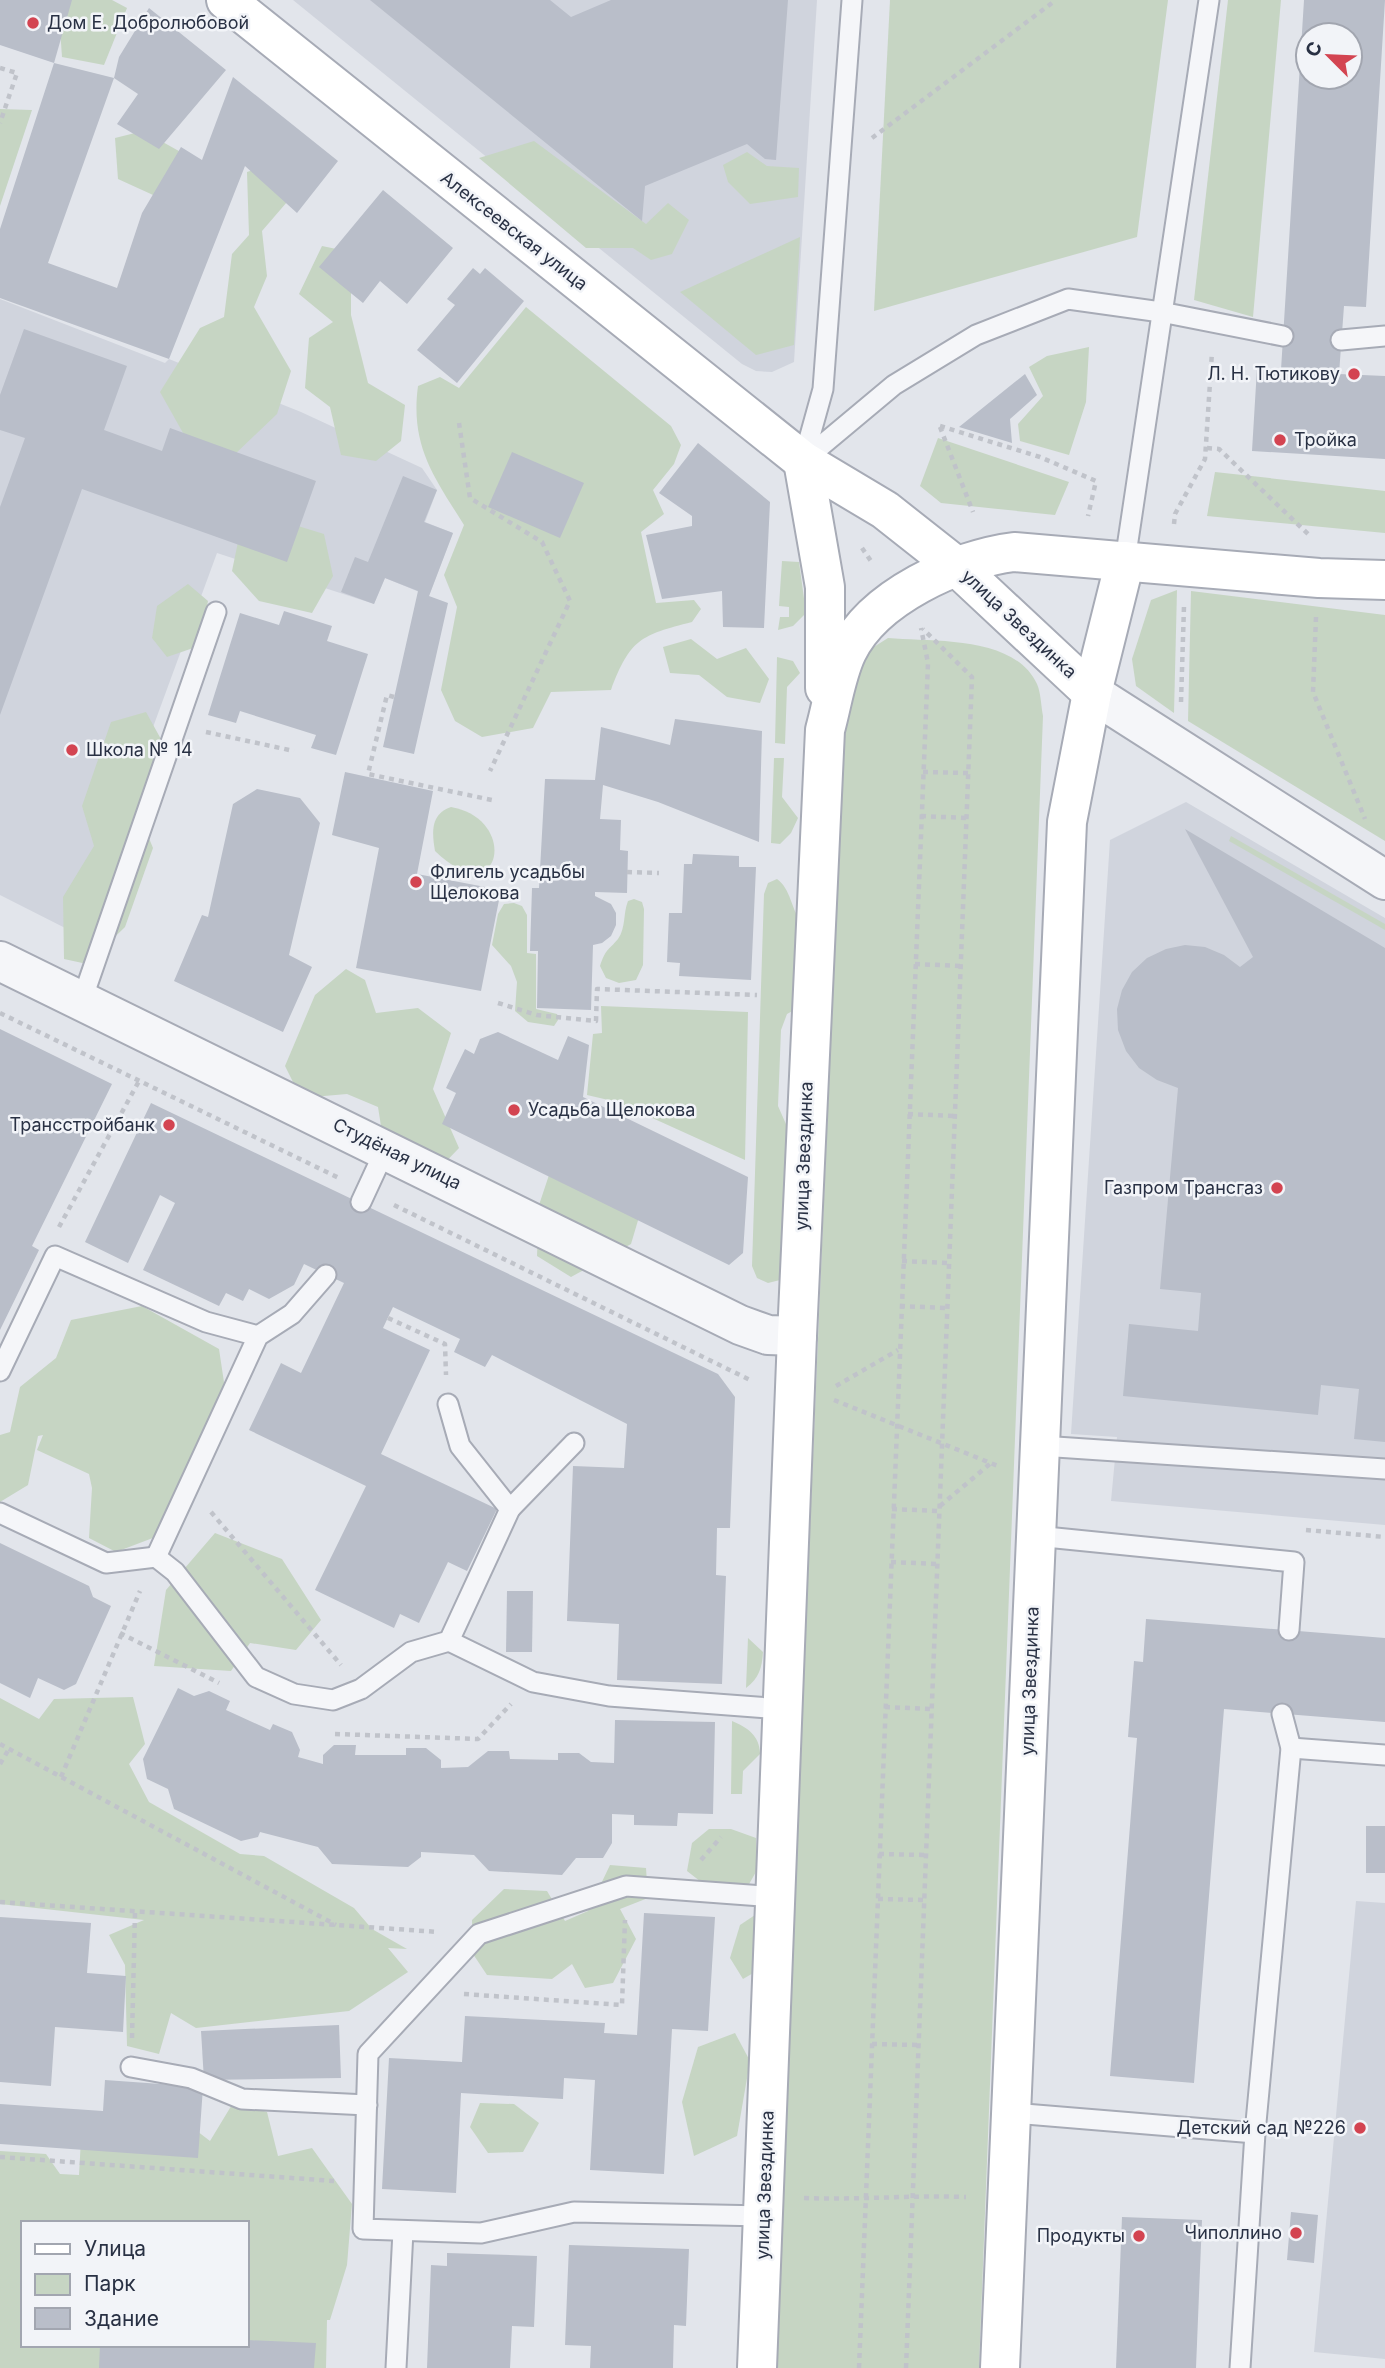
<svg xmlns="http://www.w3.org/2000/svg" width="1385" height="2368" font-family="Inter,sans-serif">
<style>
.built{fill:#d0d4dd}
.green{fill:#c6d5c3;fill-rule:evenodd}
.building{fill:#b9bec9;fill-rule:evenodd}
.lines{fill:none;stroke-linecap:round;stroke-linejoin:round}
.lane-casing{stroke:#a7abb6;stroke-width:23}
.street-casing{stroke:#a7abb6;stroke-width:42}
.secondary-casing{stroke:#a7abb6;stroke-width:42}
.path{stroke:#c0c3ca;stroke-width:4.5;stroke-dasharray:5 5;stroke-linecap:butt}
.lane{stroke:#f5f6f9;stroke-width:19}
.street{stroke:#f5f6f9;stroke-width:38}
.secondary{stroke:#fff;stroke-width:38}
.poi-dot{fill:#d34451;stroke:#f2f4f8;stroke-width:2.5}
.labels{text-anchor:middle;stroke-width:5;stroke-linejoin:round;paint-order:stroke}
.poi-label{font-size:18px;fill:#293144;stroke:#f2f4f8;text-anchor:end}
.street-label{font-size:18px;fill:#293144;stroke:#f2f4f8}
</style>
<rect width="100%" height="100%" fill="#e2e5eb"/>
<g class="built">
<path d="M 293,0 L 817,0 L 794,362 L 772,372 L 756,371 L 742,364 Z"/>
<path d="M 0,299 L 165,363 L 169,359 L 301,412 L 422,468 L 437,490 L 425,522 L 453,533 L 429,596 L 385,578 L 374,604 L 217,553 L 77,934 L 0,895 Z"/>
<path d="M 1186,802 L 1385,918 L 1385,1525 L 1111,1501 L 1117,1437 L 1071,1434 L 1110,840 Z"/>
<path d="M 1356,1901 L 1385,1903 L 1385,2359 L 1314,2352 Z"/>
</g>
<g class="green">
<path d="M 58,0 L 112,0 L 127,8 L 104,65 L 62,57 Z"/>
<path d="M 890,0 L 1168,0 L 1137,237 L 874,311 Z"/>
<path d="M 1228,0 L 1281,0 L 1253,317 L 1194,300 Z"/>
<path d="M 0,109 L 32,110 L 0,206 Z"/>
<path d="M 143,131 L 186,155 L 164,200 L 118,179 L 115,138 Z"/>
<path d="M 534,141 L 646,224 L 668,203 L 689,220 L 672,254 L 651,260 L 633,248 L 586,248 L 479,158 Z"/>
<path d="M 747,152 L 767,166 L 799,168 L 798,197 L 750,204 L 728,182 L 723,165 Z"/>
<path d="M 271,164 L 287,202 L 262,231 L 267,276 L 254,307 L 291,371 L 277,414 L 233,456 L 187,440 L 160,392 L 200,328 L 224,317 L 232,254 L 249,235 L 247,172 Z"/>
<path d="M 800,237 L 794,345 L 756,355 L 680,292 Z"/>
<path d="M 322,246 L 351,252 L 351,315 L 368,383 L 405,405 L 401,441 L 376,461 L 341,455 L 330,407 L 305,388 L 309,338 L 333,322 L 299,294 Z"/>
<path d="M 526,307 L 671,426 L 681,445 L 674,464 L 653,490 L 664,514 L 641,532 L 656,603 L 694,600 L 701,609 L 692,622 C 641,635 630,639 611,690 L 551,692 L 533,728 L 482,737 L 455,721 L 441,690 L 457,607 L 444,575 L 464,525 C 434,477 410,446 418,386 L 440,377 L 459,388 Z"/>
<path d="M 1089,347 L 1086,402 L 1069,455 L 1020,441 L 1018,424 L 1043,396 L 1029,367 L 1047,356 Z"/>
<path d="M 938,438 L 1069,482 L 1055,515 L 941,503 L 920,486 Z"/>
<path d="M 1215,472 L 1385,491 L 1385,533 L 1207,516 Z"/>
<path d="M 285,522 L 324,534 L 333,576 L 312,613 L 259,601 L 232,571 L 239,537 Z"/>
<path d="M 782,561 L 799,562 L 806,613 L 793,626 L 778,630 L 780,617 L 789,617 L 789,607 L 779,606 Z"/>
<path d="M 188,584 L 208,601 L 199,646 L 167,657 L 152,638 L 157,606 Z"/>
<path d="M 1177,590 L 1174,713 L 1136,686 L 1132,659 L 1151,600 Z"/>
<path d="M 1191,591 L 1385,615 L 1385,841 L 1188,721 Z"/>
<path d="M 888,638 C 933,642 1014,635 1037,684 C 1041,693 1041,706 1043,716 L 979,2368 L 774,2368 L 846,685 L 869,650 Z"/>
<path d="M 691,639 L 717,659 L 746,648 L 769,679 L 760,703 L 727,697 L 699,675 L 670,673 L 663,647 Z"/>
<path d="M 777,657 L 793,661 L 800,673 L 787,687 L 785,744 L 775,743 Z"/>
<path d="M 146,712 L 162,741 L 139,814 L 153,848 L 125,927 L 87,964 L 64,959 L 63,897 L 94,846 L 82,806 L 111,722 Z"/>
<path d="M 774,758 L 784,758 L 782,797 L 798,818 L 791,833 L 780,844 L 771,843 Z"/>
<path d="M 451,807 C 520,819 501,915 435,851 C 432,833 430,814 451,807 Z"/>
<path d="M 1231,836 L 1385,924 L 1385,930 L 1229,841 Z"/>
<path d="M 777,879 C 791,889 791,909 802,924 L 798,1008 L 787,1014 L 781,1030 L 778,1106 L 789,1131 L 785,1269 L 780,1280 L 768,1283 L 757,1278 L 752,1266 L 764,894 L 768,883 Z"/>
<path d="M 634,899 L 642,902 L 644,909 L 643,965 L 636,980 L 619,983 L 606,978 L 600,966 C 606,948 608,951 618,939 C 626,928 623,913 628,901 Z"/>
<path d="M 514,903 L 522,906 L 527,915 L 527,953 L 536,954 L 536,1009 L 557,1014 L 558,1020 L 554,1026 L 528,1022 L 515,1011 L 517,982 L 511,966 L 492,945 L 498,914 L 504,904 Z"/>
<path d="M 346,969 L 365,980 L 376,1013 L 418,1008 L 451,1033 L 433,1089 L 459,1148 L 434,1174 L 386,1158 L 378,1107 L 347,1094 L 301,1098 L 285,1066 L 315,995 Z"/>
<path d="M 601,1006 L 748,1012 L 745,1160 L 617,1102 L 587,1095 L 593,1034 L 602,1033 Z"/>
<path d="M 549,1175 L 647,1190 L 631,1244 L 571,1277 L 537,1256 L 539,1205 Z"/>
<path d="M 142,1306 L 219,1349 L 228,1409 L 179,1528 L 116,1552 L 89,1538 L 92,1488 L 89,1474 L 37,1450 L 43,1435 L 38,1436 L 28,1485 L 0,1502 L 0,1435 L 10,1432 L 20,1387 L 56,1358 L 71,1320 Z"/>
<path d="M 215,1533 L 282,1559 L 321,1620 L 296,1650 L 250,1643 L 231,1671 L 154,1666 L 166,1590 Z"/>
<path d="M 748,1638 L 763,1652 C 762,1668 759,1678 746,1688 Z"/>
<path d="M 133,1697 L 145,1744 L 129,1764 L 149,1802 L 240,1854 L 264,1856 L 354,1908 L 372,1929 L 407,1949 L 388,1948 L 408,1972 L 349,2011 L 196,2028 L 171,2013 L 159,2054 L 127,2046 L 125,1965 L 109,1935 L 144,1920 L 0,1904 L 0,1698 L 39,1719 L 54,1699 Z"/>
<path d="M 732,1721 C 747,1727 760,1736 760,1754 L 743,1771 L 742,1794 L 731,1794 Z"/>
<path d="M 709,1829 L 731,1829 L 756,1838 L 757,1870 L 744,1893 L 714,1892 L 687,1871 L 692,1843 Z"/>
<path d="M 610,1865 L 646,1868 L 648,1898 L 620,1909 L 636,1939 L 613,1983 L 585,1988 L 572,1964 L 552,1979 L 487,1975 L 473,1954 L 472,1920 L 504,1889 L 547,1891 L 565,1921 L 588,1911 Z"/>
<path d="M 761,1911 L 767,1965 L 743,1979 L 730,1958 L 740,1925 Z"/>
<path d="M 735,2033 L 750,2061 L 737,2136 L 694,2156 L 682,2102 L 698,2047 Z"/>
<path d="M 233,2103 L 267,2112 L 278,2156 L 312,2148 L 352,2204 L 347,2265 L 330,2320 L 327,2320 L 326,2368 L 0,2368 L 0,2151 L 46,2154 L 60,2174 L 79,2175 L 81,2139 L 171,2111 L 210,2141 ZM 23,2223 L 247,2223 L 247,2345 L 23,2345 Z"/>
<path d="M 480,2103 L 514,2104 L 539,2123 L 523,2152 L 488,2153 L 470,2127 Z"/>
</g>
<g class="building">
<path d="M 0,0 L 72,0 L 54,63 L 0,45 Z"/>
<path d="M 370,0 L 550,0 L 571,17 L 611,0 L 788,0 L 776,160 L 765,159 L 747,144 L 645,186 L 642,221 Z"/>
<path d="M 1304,0 L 1385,0 L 1366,307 L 1344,306 L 1339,374 L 1385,376 L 1385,459 L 1252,451 L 1257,368 L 1281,370 ZM 1308,35 L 1350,35 L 1350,77 L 1308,77 Z"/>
<path d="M 149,8 L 226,70 L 159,149 L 117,124 L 138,94 L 114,78 L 119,57 Z"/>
<path d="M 54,63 L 114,78 L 48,263 L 117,288 L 142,213 L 181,147 L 202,160 L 233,77 L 338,161 L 297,213 L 245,166 L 169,359 L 0,298 L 0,229 Z"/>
<path d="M 383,190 L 453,248 L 407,304 L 380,281 L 363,303 L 319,267 Z"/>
<path d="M 473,268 L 480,274 L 485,268 L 524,301 L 457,383 L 417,350 L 455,305 L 447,299 Z"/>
<path d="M 24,329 L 127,366 L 104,430 L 162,451 L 170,428 L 316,481 L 287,562 L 82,489 L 0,715 L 0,507 L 25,438 L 0,430 L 0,395 Z"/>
<path d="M 1025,374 L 1037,395 L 1010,419 L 1012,443 L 959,427 Z"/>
<path d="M 698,443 L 770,502 L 764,628 L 723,627 L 722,591 L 662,599 L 646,535 L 692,526 L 692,516 L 659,493 Z"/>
<path d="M 512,452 L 584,483 L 560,538 L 488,507 Z"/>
<path d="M 403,476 L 437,490 L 424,522 L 453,533 L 429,596 L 448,603 L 414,754 L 383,747 L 418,591 L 385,578 L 374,604 L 341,592 L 355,557 L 368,562 Z"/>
<path d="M 284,611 L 332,626 L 327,641 L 368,654 L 336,755 L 311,748 L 316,735 L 240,711 L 236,723 L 208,715 L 240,613 L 279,625 Z"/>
<path d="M 675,719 L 762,731 L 759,842 L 658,802 L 603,785 L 600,819 L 621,820 L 620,850 L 628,851 L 627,893 L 595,892 L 595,896 L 611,904 L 616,913 L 616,925 L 611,936 L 602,943 L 593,945 L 591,1010 L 537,1008 L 538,951 L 530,951 L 532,888 L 539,888 L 545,779 L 595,780 L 601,727 L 670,745 Z"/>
<path d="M 345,772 L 433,791 L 417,874 L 501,890 L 481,991 L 356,968 L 379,848 L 332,835 Z"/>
<path d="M 257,789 L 300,798 L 320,823 L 289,955 L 312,967 L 283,1032 L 174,981 L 202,915 L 208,917 L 233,804 Z"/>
<path d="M 1185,829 L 1385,948 L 1385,1442 L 1354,1439 L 1359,1389 L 1321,1385 L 1318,1415 L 1123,1396 L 1129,1324 L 1198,1331 L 1201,1293 L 1160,1289 L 1178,1088 L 1157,1080 L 1139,1068 L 1126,1051 L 1118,1030 L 1117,1009 L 1122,990 L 1132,972 L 1147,958 L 1166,949 L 1185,945 L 1205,947 L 1224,955 L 1240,967 L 1253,957 Z"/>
<path d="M 693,854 L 739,856 L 739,867 L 756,867 L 751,980 L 679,976 L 680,963 L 667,962 L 669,913 L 682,913 L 684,864 L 692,864 Z"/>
<path d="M 0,1029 L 112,1084 L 32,1246 L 39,1250 L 0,1330 Z"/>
<path d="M 498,1032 L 558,1060 L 568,1036 L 589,1045 L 583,1097 L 748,1177 L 743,1253 L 729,1265 L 442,1124 L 456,1093 L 446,1088 L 465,1049 L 474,1054 L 480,1039 Z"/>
<path d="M 151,1103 L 718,1374 L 735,1397 L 730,1528 L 717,1528 L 716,1575 L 726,1576 L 722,1684 L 617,1680 L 619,1624 L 567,1621 L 573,1466 L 624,1468 L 627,1424 L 492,1355 L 485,1367 L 454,1352 L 460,1339 L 393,1307 L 383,1328 L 430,1350 L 381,1454 L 497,1509 L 467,1571 L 448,1562 L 419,1623 L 400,1614 L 394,1628 L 315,1590 L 366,1486 L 249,1430 L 281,1363 L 301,1373 L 344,1283 L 304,1264 L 294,1285 L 269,1299 L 249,1289 L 243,1301 L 226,1293 L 219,1306 L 143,1270 L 175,1203 L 160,1195 L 128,1263 L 85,1242 Z"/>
<path d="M 0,1543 L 89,1586 L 93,1597 L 111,1606 L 76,1684 L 64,1690 L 38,1678 L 30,1698 L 0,1683 Z"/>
<path d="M 507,1591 L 533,1591 L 532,1652 L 506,1652 Z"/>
<path d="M 1146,1619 L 1385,1638 L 1385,1722 L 1224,1709 L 1194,2083 L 1110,2076 L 1137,1738 L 1128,1737 L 1134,1661 L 1143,1662 Z"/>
<path d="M 178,1688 L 194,1696 L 209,1691 L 230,1701 L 226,1710 L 270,1730 L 273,1724 L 292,1732 L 300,1750 L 298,1757 L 323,1764 L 323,1755 L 334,1745 L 356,1745 L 355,1755 L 406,1755 L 406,1748 L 426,1748 L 441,1760 L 441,1768 L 468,1767 L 488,1751 L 509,1751 L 510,1759 L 558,1760 L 558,1753 L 579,1753 L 591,1762 L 614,1763 L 615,1720 L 715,1722 L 713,1814 L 678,1813 L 677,1826 L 634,1825 L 634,1815 L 612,1814 L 612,1843 L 603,1858 L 576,1858 L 562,1875 L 489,1871 L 474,1855 L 421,1852 L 421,1857 L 408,1867 L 332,1864 L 318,1847 L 260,1832 L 258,1837 L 241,1841 L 174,1809 L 168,1789 L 147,1779 L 143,1759 Z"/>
<rect x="1366" y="1826" width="19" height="47"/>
<path d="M 644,1913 L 715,1917 L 708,2031 L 672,2029 L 664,2174 L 590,2170 L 595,2080 L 564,2078 L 563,2099 L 461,2093 L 456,2193 L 382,2189 L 389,2058 L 462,2062 L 465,2016 L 605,2023 L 604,2033 L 637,2035 Z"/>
<path d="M 0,1917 L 91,1923 L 87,1973 L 126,1976 L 123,2032 L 55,2027 L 51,2086 L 0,2082 Z"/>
<path d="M 339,2025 L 341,2078 L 204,2080 L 201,2031 Z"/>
<path d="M 105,2080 L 203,2087 L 198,2158 L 0,2144 L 0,2104 L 103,2111 Z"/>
<path d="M 1291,2212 L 1318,2215 L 1314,2263 L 1287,2260 Z"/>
<path d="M 1122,2217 L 1202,2220 L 1196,2368 L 1116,2368 Z"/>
<path d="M 569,2245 L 689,2249 L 686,2326 L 674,2325 L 673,2368 L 590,2368 L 591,2346 L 565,2345 Z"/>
<path d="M 447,2253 L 537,2256 L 534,2327 L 512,2326 L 510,2368 L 427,2368 L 431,2265 L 447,2266 Z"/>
<path d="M 247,2340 L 316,2343 L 314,2368 L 99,2368 L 100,2345 L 247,2345 Z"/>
</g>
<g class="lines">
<defs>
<g id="lane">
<path d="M 1341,340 L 1385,336"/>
<path d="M 803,461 L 894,385 L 976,335 L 1068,299 L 1161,312 L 1283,336"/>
<path d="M 803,461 L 823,389 L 852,0"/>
<path d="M 1125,561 L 1209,0"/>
<path d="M 82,1000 L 216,612"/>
<path d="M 361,1202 L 386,1148"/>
<path d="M 0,1371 L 55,1256 L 206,1322 L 258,1336"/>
<path d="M 1041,1446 L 1385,1469"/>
<path d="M 510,1509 L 574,1443"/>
<path d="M 0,1513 L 106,1563 L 156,1557 L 175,1572 L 256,1677 L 294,1694 L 333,1700 L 361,1689 L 411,1652 L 449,1641 L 510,1509 L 460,1446 L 448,1404"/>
<path d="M 1036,1536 L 1294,1562 L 1289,1630"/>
<path d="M 156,1557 L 258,1336 L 292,1314 L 326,1275"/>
<path d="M 449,1641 L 533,1682 L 609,1696 L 782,1709"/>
<path d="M 1291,1748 L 1385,1755"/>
<path d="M 131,2067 L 191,2078 L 242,2099 L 367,2105"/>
<path d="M 1012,2113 L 1255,2133"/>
<path d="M 764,2216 L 574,2212 L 481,2233 L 363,2229 L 368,2054 L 479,1934 L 626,1886 L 776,1897"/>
<path d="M 396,2368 L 403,2231"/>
<path d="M 1240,2368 L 1255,2133 L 1291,1748 L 1282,1714"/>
</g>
<g id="street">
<path d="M 1092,693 L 1385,880"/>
<path d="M 0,961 L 740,1325 L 768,1335 L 797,1336"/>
</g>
<g id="secondary">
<path d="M 226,0 L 803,461 L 885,510 L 956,566 L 1092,693"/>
<path d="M 803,461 L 825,587 L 825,688"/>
<path d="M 757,2368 L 797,1336 L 825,730 C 832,705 836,675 847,652 C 873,597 957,559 1014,552 L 1319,578 L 1385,580"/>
<path d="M 1000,2368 L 1067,822 L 1092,693 L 1125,561"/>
</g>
</defs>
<use href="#lane" class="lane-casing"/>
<use href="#street" class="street-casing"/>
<use href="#secondary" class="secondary-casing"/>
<g class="path">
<path d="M 0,68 L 17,73 L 0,123"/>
<path d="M 872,138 L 1056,0"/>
<path d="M 459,423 L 470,498 L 542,542 L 570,601 L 490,771"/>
<path d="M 940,426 L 1040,457 L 1096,481 L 1088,516"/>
<path d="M 940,427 L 973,512"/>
<path d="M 1207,448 L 1219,449 L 1308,534"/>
<path d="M 1174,524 L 1175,514 L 1205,459 L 1212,352"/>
<path d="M 862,548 L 873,564"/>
<path d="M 1316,617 L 1313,692 L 1365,819"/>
<path d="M 394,697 L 387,695 L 368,774 L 492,800"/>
<path d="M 1181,702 L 1184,606"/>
<path d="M 206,732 L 294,751"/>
<path d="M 923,772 L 968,773"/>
<path d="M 921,816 L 966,818"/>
<path d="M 627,872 L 659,873"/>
<path d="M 915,964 L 961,966"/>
<path d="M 498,1003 L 537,1015 L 596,1021 L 597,989 L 757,995"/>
<path d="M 0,1013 L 339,1178"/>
<path d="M 908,1114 L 955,1116"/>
<path d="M 394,1205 L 750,1380"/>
<path d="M 59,1227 L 139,1081"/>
<path d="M 902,1261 L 949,1263"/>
<path d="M 900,1306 L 947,1308"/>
<path d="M 388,1318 L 445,1344 L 446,1375"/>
<path d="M 836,1386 L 898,1350"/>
<path d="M 834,1400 L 998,1466"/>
<path d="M 940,1506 L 991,1463"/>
<path d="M 892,1509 L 939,1511"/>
<path d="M 211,1512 L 341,1665"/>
<path d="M 1306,1530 L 1385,1537"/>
<path d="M 891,1562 L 937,1564"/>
<path d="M 120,1633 L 219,1683"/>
<path d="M 885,1707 L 932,1709"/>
<path d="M 335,1734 L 478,1739 L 511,1704"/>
<path d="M 0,1744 L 336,1925"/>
<path d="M 0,1764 L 9,1749"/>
<path d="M 61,1777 L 140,1591"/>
<path d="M 879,1854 L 926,1855"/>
<path d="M 701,1860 L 721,1837"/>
<path d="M 878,1899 L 924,1900"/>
<path d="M 0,1902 L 439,1932"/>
<path d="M 464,1994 L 622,2005 L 625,1920"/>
<path d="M 132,2038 L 135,1912"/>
<path d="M 872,2044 L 919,2045"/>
<path d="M 0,2157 L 334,2181"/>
<path d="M 804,2198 C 858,2200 911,2195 966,2197"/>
<path d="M 859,2368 L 928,663 L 921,628"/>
<path d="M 906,2368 L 972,677 L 923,629"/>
</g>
<use href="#lane" class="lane"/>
<use href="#street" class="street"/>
<use href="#secondary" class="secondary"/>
</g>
<g class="poi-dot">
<circle cx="33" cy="23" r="7"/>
<circle cx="1354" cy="374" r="7"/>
<circle cx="1280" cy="440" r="7"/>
<circle cx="72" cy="750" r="7"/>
<circle cx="416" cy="882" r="7"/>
<circle cx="514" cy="1110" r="7"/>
<circle cx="169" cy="1125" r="7"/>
<circle cx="1277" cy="1188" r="7"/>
<circle cx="1360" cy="2128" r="7"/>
<circle cx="1296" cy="2233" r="7"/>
<circle cx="1139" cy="2236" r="7"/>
</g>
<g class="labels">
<g class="poi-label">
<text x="47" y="29" text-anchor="start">Дом Е. Добролюбовой</text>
<text x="1340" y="380">Л. Н. Тютикову</text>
<text x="1294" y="446" text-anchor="start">Тройка</text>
<text x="86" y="756" text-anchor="start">Школа № 14</text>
<text x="430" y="878" text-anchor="start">Флигель усадьбы<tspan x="430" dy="21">Щелокова</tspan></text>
<text x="528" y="1116" text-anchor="start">Усадьба Щелокова</text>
<text x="155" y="1131">Трансстройбанк</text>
<text x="1263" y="1194">Газпром Трансгаз</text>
<text x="1346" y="2134">Детский сад №226</text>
<text x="1282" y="2239">Чиполлино</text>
<text x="1125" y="2242">Продукты</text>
</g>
<g class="street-label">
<text transform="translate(514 231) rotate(38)" y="6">Алексеевская улица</text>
<text transform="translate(1019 624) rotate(43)" y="6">улица Звездинка</text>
<text transform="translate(397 1154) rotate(26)" y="6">Студёная улица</text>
<text transform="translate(804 1156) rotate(-88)" y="6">улица Звездинка</text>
<text transform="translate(1030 1681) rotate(-88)" y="6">улица Звездинка</text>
<text transform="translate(765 2185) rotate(-88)" y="6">улица Звездинка</text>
</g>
</g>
<rect x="21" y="2221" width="228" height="126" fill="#f2f4f8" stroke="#a2a6b0" stroke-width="2"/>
<rect x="35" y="2244" width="35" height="10" fill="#ffffff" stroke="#a2a6b0" stroke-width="2"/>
<text x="84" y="2256" font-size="21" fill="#293144">Улица</text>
<rect x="35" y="2274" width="35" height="21" fill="#c6d5c3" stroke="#a2a6b0" stroke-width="2"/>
<text x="84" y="2291" font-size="21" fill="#293144">Парк</text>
<rect x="35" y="2308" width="35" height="21" fill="#b9bec9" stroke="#a2a6b0" stroke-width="2"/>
<text x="84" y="2326" font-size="21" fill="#293144">Здание</text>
<g transform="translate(1329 56) rotate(294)"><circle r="33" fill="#f2f4f8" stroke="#a2a6b0" stroke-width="2"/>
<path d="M0-5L12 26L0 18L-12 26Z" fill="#d34451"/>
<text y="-10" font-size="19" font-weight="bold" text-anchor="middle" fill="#293144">С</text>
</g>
</svg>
